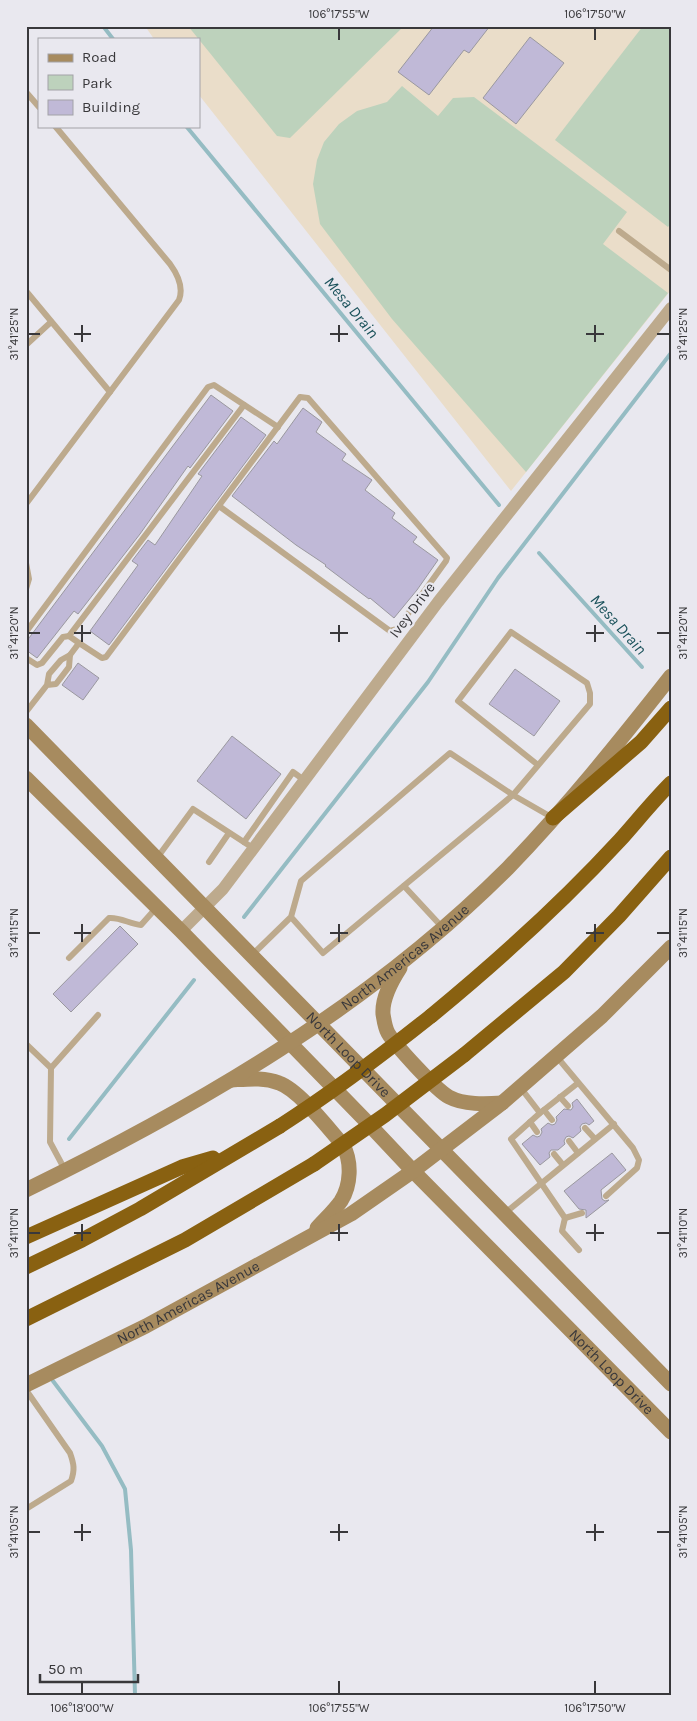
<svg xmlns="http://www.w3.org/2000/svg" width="697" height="1721" font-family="Karla,sans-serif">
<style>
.education{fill:#eaddc9}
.green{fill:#bdd2bc}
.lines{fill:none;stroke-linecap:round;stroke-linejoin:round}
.stream{stroke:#95bcc3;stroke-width:4}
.building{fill:#c0b9d7;stroke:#9a989f}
.lane{stroke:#bdaa8d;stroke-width:6}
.street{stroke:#bdaa8d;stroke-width:12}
.secondary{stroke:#a78b5f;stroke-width:15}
.highway{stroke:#896111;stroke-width:15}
.highway-bridge{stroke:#896111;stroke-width:15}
.ticks{fill:none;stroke:#39383b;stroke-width:2}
.labels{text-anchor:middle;stroke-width:4.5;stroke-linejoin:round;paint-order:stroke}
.street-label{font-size:15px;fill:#39383b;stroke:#e9e8ef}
.water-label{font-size:16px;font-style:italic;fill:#1b525b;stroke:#e9e8ef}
.neatline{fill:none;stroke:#39383b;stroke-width:2}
.ticks-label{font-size:12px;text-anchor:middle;fill:#39383b}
</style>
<rect width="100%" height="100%" fill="#e9e8ef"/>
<path class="education" d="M 145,26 L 671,26 L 671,290 L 511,491 L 199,95 L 199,39 L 154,39 Z"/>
<g class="green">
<path d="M 188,26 L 404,26 L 290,138 L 277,136 Z"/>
<path d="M 643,26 L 671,26 L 671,223 L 668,227 L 555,140 Z"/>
<path d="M 402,86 L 438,116 L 453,98 L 474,97 L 627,212 L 603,244 L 668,293 L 526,472 L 392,319 L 320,224 L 313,184 L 317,160 L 324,142 L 339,124 L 357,111 L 387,102 Z"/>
</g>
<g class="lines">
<g class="stream">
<path d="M 103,26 L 113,39"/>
<path d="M 186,126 L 499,505"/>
<path d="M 539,553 L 642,667"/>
<path d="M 244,917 L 428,682 L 498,578 L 671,353"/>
<path d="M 69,1139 L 194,980"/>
<path d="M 53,1381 L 102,1446 L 125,1489 L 131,1550 L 135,1695"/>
</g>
</g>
<g class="building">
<path d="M 434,26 L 490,26 L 469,53 L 464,50 L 429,95 L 398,72 Z"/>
<path d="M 530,37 L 564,63 L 516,124 L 483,98 Z"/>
<path d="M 211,395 L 233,411 L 190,468 L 188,466 L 140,534 L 78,614 L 74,611 L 37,658 L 26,650 L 26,642 Z"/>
<path d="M 303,408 L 322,422 L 316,432 L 346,454 L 342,460 L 372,480 L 365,490 L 395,513 L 392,518 L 417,537 L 413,542 L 438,560 L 417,590 L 394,618 L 370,598 L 369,599 L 325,566 L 326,565 L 296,545 L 232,496 L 274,441 L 277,444 Z"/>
<path d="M 241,417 L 266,435 L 109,645 L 90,631 L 138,565 L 132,561 L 148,540 L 155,545 L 202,476 L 198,474 Z"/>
<path d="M 78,663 L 99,678 L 83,700 L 62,685 Z"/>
<path d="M 515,669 L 560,701 L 534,736 L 489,704 Z"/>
<path d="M 232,736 L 281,774 L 246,819 L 197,781 Z"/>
<path d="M 120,926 L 138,944 L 71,1012 L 53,994 Z"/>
<path d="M 577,1099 L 594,1121 L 589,1125 L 586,1123 L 582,1124 L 580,1127 L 581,1131 L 573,1138 L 569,1136 L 566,1137 L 564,1141 L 565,1144 L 558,1150 L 551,1150 L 549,1153 L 550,1157 L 540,1165 L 522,1144 L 533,1135 L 537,1137 L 540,1136 L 542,1132 L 541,1129 L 548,1123 L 552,1125 L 555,1124 L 557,1120 L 556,1117 L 564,1109 L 571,1110 L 573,1107 L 572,1103 Z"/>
<path d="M 612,1153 L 626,1170 L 601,1190 L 602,1199 L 605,1201 L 609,1200 L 586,1218 L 586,1210 L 579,1209 L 564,1191 Z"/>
</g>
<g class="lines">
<g class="lane">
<path d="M 26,92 L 39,107"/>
<path d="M 619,231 L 671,270"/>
<path d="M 26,291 L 110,392"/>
<path d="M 26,345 L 51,322"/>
<path d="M 26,504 L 179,300 C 184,287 178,275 170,264 L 55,126"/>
<path d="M 26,563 L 29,579 L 26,589"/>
<path d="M 26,632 L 208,387 L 214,385 L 278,427"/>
<path d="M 79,643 L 69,636 L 244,405"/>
<path d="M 70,655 L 79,643 L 102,658 L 106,657 L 300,397 L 308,398 L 447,558 L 446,561 L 397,629 L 390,631 L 219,506"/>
<path d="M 26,658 L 37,665 L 42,663 L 63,637 L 69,636"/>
<path d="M 26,712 L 47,685 L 49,674 L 61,660 L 70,655 L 69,667 L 56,684 L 47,685"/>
<path d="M 538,765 L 458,701 L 511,632 L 587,683 L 590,693 L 590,704 L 513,795 L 553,818"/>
<path d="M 244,842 L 293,772 L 304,780"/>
<path d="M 157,858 L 193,809 L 253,848"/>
<path d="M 209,862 L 229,833"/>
<path d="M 404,886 L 442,927"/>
<path d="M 252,955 L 291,917 L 323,953 L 513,795 L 450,753 L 301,881 L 291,917"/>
<path d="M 69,958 L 109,918 C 120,917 130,924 141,925 L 157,907"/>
<path d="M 26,1044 L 51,1068"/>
<path d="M 557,1057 L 633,1148 L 639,1160 L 637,1168 L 606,1196"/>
<path d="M 520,1087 L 540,1113 L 511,1139 L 565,1218"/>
<path d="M 560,1097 L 568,1106"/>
<path d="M 544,1110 L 552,1120"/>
<path d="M 540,1113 L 578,1083"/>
<path d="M 530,1122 L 537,1132"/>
<path d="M 585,1128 L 595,1139"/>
<path d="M 569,1141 L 578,1153"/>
<path d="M 554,1154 L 563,1165"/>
<path d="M 65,1170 L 50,1142 L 51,1068 L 98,1015"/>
<path d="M 505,1213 L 614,1124"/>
<path d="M 565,1218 L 562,1231 L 579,1250"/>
<path d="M 565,1218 L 582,1213"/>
<path d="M 26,1390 L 70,1453 C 74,1464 75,1470 71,1481 L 26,1509"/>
</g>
<path class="street" d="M 181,931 L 223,889 L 438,602 L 671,308"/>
<g class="secondary">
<path id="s1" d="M 26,725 L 671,1384"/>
<path id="s2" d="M 26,778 L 181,931 L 364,1119 L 413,1171 L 671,1432"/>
<path d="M 400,968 C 391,982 382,998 383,1014 C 384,1020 385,1028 388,1033 C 395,1045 436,1090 449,1097 C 464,1105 485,1104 502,1103"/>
<path d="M 232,1080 C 248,1079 264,1077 279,1083 C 299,1090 328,1128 343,1145 C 352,1162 351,1185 341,1201 C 334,1211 325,1219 317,1228"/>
<path id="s3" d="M 26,1190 C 200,1105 370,1006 508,868 C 566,808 619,742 671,676"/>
<path id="s4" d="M 26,1385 L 146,1326 L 351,1214 L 413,1171 L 502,1103 L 602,1016 L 671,947"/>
</g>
<g class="highway">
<path d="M 553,818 L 641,742 L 671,708"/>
<path d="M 431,1016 C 498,961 562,903 620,840 C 637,821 653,801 671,783"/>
<path d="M 464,1055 L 564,972 L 619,916 L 671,857"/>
<path d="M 26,1237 L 182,1167 L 213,1158"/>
<path d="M 26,1267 L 82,1240 L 140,1209 L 280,1126"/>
<path d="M 26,1319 L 185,1240 L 314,1164"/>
</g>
<g class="highway-bridge">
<path d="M 280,1126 C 333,1092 382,1055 431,1016"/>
<path d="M 314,1164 L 385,1115 L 464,1055"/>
</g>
</g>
<path class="ticks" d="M 339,28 L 339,40M 595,28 L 595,40M 82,325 L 82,342M 339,325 L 339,342M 595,325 L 595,342M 28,334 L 40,334M 74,334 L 91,334M 330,334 L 348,334M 586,334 L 604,334M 657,334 L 670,334M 82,625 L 82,642M 339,625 L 339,642M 595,625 L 595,642M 28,633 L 40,633M 74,633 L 91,633M 330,633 L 348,633M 586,633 L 604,633M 657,633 L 670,633M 82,924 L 82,942M 339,924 L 339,942M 595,924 L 595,942M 28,933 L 40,933M 74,933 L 91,933M 330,933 L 348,933M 586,933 L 604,933M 657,933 L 670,933M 82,1224 L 82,1241M 339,1224 L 339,1241M 595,1224 L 595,1241M 28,1233 L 40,1233M 74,1233 L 91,1233M 330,1233 L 348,1233M 586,1233 L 604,1233M 657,1233 L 670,1233M 82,1524 L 82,1541M 339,1524 L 339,1541M 595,1524 L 595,1541M 28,1532 L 40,1532M 74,1532 L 91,1532M 330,1532 L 348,1532M 586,1532 L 604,1532M 657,1532 L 670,1532M 82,1681 L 82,1694M 339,1681 L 339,1694M 595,1681 L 595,1694"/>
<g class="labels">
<g class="street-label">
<text transform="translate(412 610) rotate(-53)" y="5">Ivey Drive</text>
<text dy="5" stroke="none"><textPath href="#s3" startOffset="446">North Americas Avenue</textPath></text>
<text dy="5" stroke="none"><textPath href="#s1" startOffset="461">North Loop Drive</textPath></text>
<text dy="5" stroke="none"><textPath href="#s4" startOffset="182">North Americas Avenue</textPath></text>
<text dy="5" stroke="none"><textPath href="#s2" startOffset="834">North Loop Drive</textPath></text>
</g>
<g class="water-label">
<text transform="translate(352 307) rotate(50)" y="6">Mesa Drain</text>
<text transform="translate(619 624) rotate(48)" y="6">Mesa Drain</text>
</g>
</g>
<rect width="697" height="1721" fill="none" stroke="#e9e8ef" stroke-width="55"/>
<rect x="38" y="38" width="162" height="90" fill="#e9e8ef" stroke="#a3a2a7"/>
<rect x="48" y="54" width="25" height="8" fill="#a78b5f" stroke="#a3a2a7"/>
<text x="82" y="62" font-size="15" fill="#39383b">Road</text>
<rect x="48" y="75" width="25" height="15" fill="#bdd2bc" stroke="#a3a2a7"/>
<text x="82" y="88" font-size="15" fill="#39383b">Park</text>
<rect x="48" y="100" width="25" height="15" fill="#c0b9d7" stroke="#a3a2a7"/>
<text x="82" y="112" font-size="15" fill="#39383b">Building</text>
<path d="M40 1674v8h98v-8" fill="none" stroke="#39383b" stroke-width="2.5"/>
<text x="48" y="1674" font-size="15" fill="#39383b" stroke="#e9e8ef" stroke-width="4" paint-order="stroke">50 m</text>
<rect x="28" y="28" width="642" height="1666" class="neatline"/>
<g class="ticks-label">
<text x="339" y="18">106°17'55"W</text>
<text x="595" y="18">106°17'50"W</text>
<text transform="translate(14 334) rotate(-90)" y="4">31°41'25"N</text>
<text transform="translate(683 334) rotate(-90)" y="4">31°41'25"N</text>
<text transform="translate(14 633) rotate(-90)" y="4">31°41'20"N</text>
<text transform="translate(683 633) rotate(-90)" y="4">31°41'20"N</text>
<text transform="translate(14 933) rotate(-90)" y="4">31°41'15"N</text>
<text transform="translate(683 933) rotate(-90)" y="4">31°41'15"N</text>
<text transform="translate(14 1233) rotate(-90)" y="4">31°41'10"N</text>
<text transform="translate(683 1233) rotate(-90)" y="4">31°41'10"N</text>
<text transform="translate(14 1532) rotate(-90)" y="4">31°41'05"N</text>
<text transform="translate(683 1532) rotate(-90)" y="4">31°41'05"N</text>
<text x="82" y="1712">106°18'00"W</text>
<text x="339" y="1712">106°17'55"W</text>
<text x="595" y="1712">106°17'50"W</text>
</g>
</svg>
